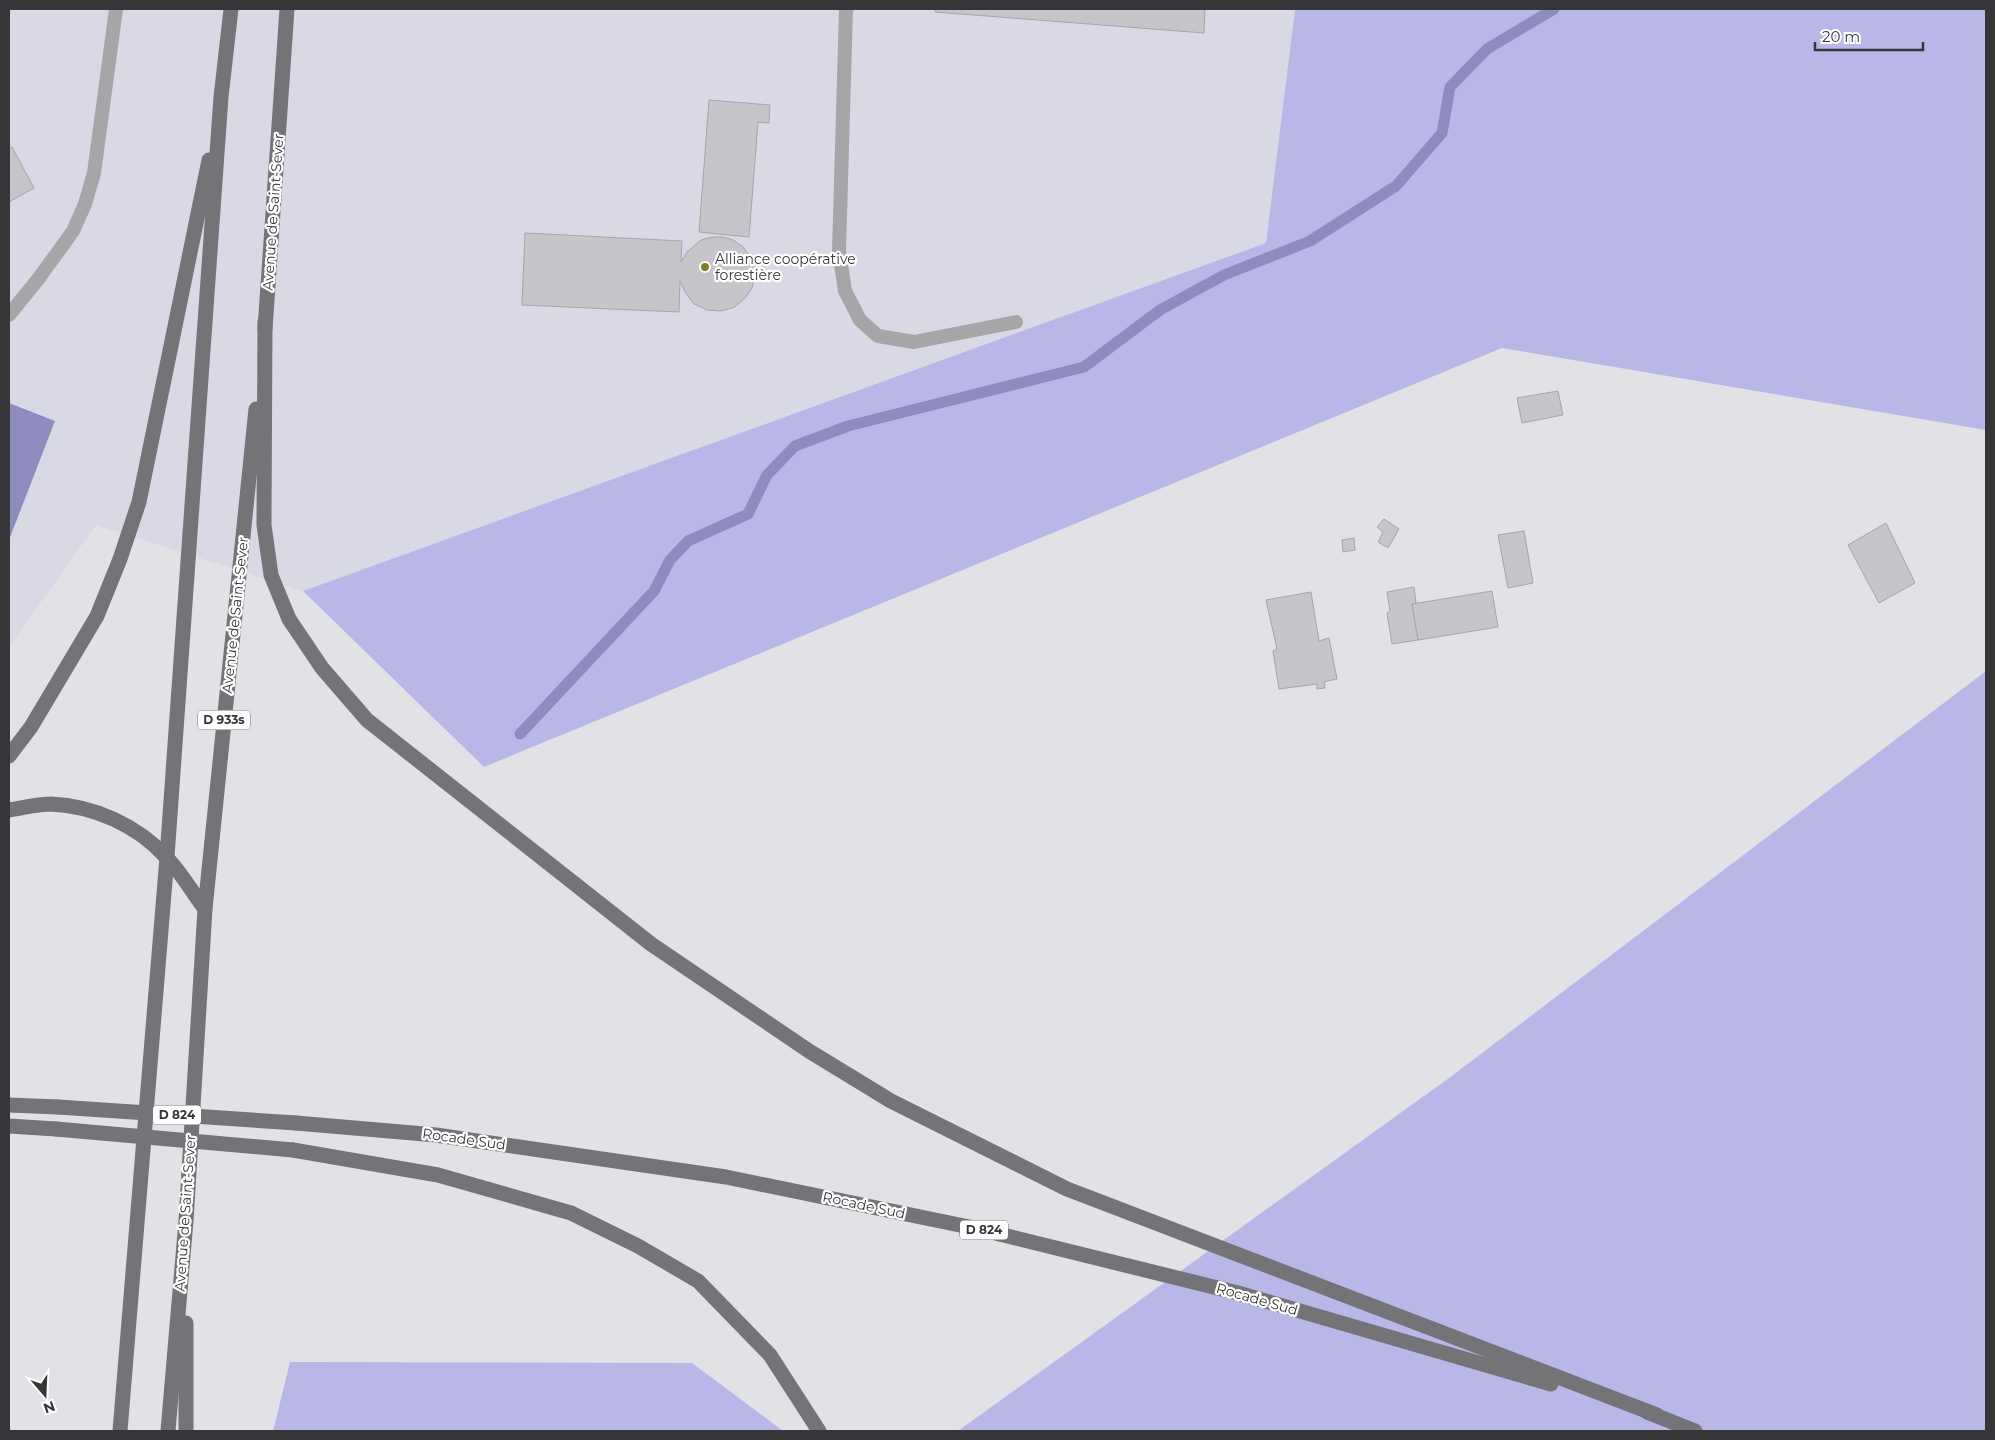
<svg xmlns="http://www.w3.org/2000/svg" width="1995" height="1440" font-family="Montserrat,sans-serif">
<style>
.built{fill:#d9d9e5}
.green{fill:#b9b7e8}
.water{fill:#8e8cbe}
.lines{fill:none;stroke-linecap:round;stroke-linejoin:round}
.stream{stroke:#8e8cbe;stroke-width:11}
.building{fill:#c5c5ca;stroke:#a5a5aa}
.lane{stroke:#a6a6a8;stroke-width:14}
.primary{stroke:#747478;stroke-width:15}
.primary-bridge{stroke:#747478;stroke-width:15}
.poi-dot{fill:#817d24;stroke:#fff;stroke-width:2}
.labels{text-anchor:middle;stroke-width:4.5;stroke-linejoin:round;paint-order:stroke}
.shield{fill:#fff;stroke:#727274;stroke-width:1}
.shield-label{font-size:12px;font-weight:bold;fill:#363638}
.street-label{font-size:14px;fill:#363638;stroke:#fff}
.poi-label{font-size:14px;fill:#363638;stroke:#fff;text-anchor:start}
</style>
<rect width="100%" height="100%" fill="#e2e2e6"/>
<path class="built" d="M 9,9 L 1295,9 L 1266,243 L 303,591 L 96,525 L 9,647 Z"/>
<g class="green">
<path d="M 1295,9 L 1986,9 L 1986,430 L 1502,348 L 484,767 L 303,591 L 1266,243 Z"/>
<path d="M 1986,671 L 1986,1431 L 958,1431 L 1449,1078 Z"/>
<path d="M 290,1362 L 692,1363 L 783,1431 L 273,1431 Z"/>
</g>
<path class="water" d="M 9,403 L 55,421 L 9,540 Z"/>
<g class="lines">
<path class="stream" d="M 520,734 L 654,591 L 670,560 L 688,541 L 748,514 L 767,475 L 795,446 L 848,426 L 1084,367 L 1160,310 L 1224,275 L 1310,241 L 1396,186 L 1442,133 L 1450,87 L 1487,49 L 1554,9"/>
</g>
<g class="building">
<path d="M 935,9 L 1205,9 L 1204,33 L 935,12 Z"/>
<path d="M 709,100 L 770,105 L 769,123 L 758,122 L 749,237 L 699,232 Z"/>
<path d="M 12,147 L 34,188 L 9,202 L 9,149 Z"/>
<path d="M 525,233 L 682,241 L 681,262 L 687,252 L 701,240 L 712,237 L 723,237 L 733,240 L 742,246 L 749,255 L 753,266 L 754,278 L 752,288 L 746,297 L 735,307 L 721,311 L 707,310 L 694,304 L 685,292 L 680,281 L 679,312 L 522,305 Z"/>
<path d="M 1558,391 L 1563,415 L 1522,423 L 1517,398 Z"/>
<path d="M 1384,519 L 1399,529 L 1388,548 L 1378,542 L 1383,532 L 1377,527 Z"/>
<path d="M 1886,523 L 1915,583 L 1879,603 L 1848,545 Z"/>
<path d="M 1524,531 L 1533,583 L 1508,588 L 1498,535 Z"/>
<path d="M 1354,538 L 1355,550 L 1343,552 L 1342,540 Z"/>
<path d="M 1414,587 L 1416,603 L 1412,604 L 1418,640 L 1392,644 L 1387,613 L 1390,611 L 1387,592 Z"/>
<path d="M 1492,591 L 1498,627 L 1418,640 L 1412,604 Z"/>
<path d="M 1311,592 L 1319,641 L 1329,638 L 1337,679 L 1324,682 L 1325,688 L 1317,689 L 1317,684 L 1279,689 L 1273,651 L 1277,649 L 1266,600 Z"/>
</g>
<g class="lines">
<g class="lane">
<path d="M 846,9 L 839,251 L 845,291 L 860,320 L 878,336 L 914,342 L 1016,322"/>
<path d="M 9,315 L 39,278 L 73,231 L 85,204 L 94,173 L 116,9"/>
</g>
<g class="primary">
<path d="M 265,321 L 264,525 L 271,575 L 289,619 L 322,668 L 367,720 L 651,944 L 809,1051 L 891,1101 L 1067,1189 L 1657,1415"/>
<path d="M 265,329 L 287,9"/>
<path d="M 9,756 L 31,727 L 97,616 L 120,559 L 139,502 L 209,160"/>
<path d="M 9,810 C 22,808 37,804 51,804 C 94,806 137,825 166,857 C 181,872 192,892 205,909"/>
<path d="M 9,1105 L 58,1107"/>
<path d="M 296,1123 L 436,1135 L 726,1177 L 979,1229 L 1238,1293 L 1551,1384"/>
<path d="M 9,1126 L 56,1129"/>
<path d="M 293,1150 L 438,1175 L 571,1213 L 638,1246 L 698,1281 L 770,1355 L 819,1431"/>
<path d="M 186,1323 L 186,1431"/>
<path d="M 1647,1412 L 1695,1431"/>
<path d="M 120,1431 L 167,857 L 221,97 L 231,9"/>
<path d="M 168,1431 L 186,1221 L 205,909 L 256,409"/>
</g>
<g class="primary-bridge">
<path d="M 58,1107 L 296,1123"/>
<path d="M 56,1129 L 293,1150"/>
</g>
</g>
<circle class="poi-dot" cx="705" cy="267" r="5"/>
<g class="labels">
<g class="shield">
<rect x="198" y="710.5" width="52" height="19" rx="4"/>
<rect x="153" y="1105.5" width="48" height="19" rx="4"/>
<rect x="960" y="1220.5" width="48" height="19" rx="4"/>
</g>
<g class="shield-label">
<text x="224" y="724">D 933s</text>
<text x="177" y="1119">D 824</text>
<text x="984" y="1234">D 824</text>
</g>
<g class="street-label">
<text transform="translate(273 212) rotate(-86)" y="5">Avenue de Saint-Sever</text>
<text transform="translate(235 615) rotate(-84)" y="5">Avenue de Saint-Sever</text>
<text transform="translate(464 1139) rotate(8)" y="5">Rocade Sud</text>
<text transform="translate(864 1205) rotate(12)" y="5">Rocade Sud</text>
<text transform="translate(185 1213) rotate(-86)" y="5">Avenue de Saint-Sever</text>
<text transform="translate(1257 1299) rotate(16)" y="5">Rocade Sud</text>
</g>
<g class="poi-label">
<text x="715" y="264">Alliance coopérative<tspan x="715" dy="16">forestière</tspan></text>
</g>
</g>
<rect width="1995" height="1440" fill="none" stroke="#363638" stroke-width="20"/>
<g transform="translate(45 1395) rotate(161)" stroke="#ffffff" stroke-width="4" paint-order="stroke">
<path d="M0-4L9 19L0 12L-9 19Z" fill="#363638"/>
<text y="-8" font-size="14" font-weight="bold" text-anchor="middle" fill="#363638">N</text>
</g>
<path d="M1815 42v8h108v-8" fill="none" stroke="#363638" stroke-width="2.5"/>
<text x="1822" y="42" font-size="15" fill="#363638" stroke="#ffffff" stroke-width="4" paint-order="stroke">20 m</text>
</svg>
